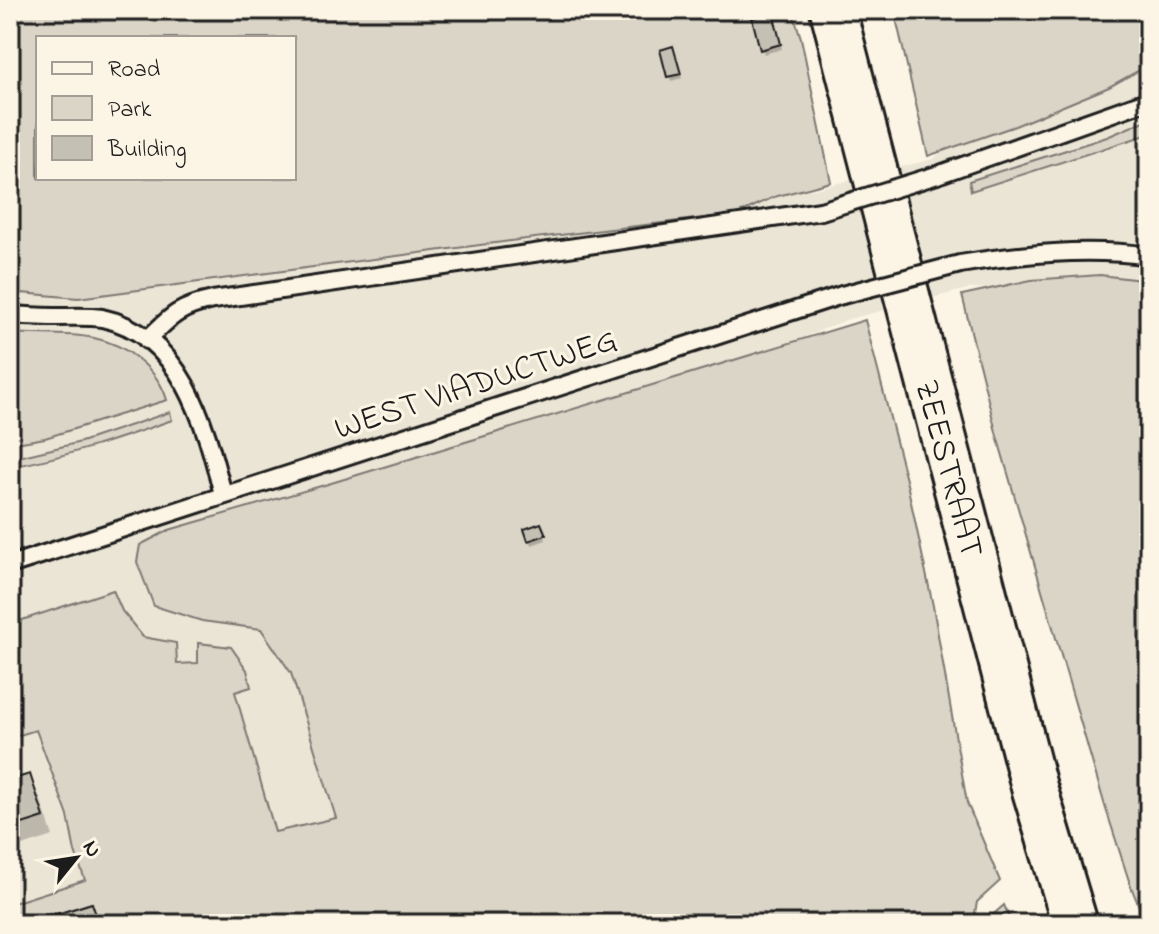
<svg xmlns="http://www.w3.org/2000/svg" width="1159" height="934" font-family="'Indie Flower',sans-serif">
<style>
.built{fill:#ebe5d6}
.green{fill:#dbd5c8;stroke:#7c7872;stroke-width:2;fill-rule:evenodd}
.shadow{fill:#0003}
.building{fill:#c4c0b3;stroke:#1c1c1c;stroke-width:2}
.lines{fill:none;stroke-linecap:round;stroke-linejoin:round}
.lane-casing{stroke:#1c1c1c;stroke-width:22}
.secondary-casing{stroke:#1c1c1c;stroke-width:50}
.lane{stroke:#fcf5e5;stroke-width:16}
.secondary{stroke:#fcf5e5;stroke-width:44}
.lane-bridge-casing{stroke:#1c1c1c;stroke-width:22;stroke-linecap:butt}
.lane-bridge{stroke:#fcf5e5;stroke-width:16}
.labels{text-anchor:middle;stroke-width:6;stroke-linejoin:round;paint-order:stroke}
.street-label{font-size:34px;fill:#1c1c1c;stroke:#fcf5e5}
</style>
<rect width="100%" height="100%" fill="#fcf5e5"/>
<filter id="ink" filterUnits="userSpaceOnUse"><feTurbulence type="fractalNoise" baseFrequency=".0125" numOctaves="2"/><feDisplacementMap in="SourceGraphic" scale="16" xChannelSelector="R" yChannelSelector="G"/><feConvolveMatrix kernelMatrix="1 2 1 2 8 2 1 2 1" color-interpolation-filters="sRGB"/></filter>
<g filter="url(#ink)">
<path class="built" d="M 1149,31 L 1149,301 L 1084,284 L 967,289 L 849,319 L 688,384 L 398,656 L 332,924 L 10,924 L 10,277 L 34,283 L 815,189 L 933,159 L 965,134 Z"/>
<g class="green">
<path d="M 10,10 L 792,10 L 801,38 L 831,182 L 774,197 L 738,214 L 518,240 L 78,298 L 10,292 ZM 38,38 L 294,38 L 294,178 L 38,178 Z"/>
<path d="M 894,10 L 1149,10 L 1149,65 L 1109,87 L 1015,126 L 928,156 Z"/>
<path d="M 1149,119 L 1149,134 L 971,191 L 969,181 L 1107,137 Z"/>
<path d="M 1100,275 L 1149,281 L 1149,924 L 1146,924 L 1130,884 L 1105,806 L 997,436 L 962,295 L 1031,280 Z"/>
<path d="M 865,320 L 908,488 L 933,606 L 967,803 L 1000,881 L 977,902 L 973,924 L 99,924 L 91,903 L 25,924 L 10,924 L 10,904 L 85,880 L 75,852 L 68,816 L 36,730 L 10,738 L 10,624 L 113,590 L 122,611 L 143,637 L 176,643 L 177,664 L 198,663 L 198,643 L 231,647 L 247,670 L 251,687 L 235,692 L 275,832 L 336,818 L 291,673 L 261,629 L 202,621 L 154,606 L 137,562 L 140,545 L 169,530 L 328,484 Z"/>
<path d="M 10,333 C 56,337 100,327 138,359 C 152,370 162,383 167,400 L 45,438 L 10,444 Z"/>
<path d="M 170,412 L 172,420 C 119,439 66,457 10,467 L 10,459 L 81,442 Z"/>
<path d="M 1004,905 L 1012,924 L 988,924 L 987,920 Z"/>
</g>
<g class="shadow">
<path d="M 754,19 L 774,19 L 782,49 L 764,54 Z"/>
<path d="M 662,51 L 675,53 L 682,78 L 671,81 Z"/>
<path d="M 543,529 L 546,540 L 532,545 L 526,530 Z"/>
<path d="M 29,776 L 39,795 L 53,836 L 10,850 L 10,782 Z"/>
</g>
<g class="building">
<path d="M 773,13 L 781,44 L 760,50 L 752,18 Z"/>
<path d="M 673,46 L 681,74 L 667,77 L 660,50 Z"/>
<path d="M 541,523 L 546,535 L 528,541 L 524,529 Z"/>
<path d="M 30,774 L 44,817 L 10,828 L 10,780 Z"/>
<path d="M 92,903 L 99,924 L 25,924 Z"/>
</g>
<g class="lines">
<defs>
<g id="lane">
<path d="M 937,175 L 1149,100"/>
<path d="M 960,264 C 1022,254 1086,247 1149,256"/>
<path d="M 10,315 C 26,316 43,317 59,317 C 73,317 87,316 102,318 C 183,335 205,425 223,494"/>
<path d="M 147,340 C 171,316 179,307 213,300 L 821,211"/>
<path d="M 10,565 L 842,295"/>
</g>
<path id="secondary" d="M 833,10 L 1034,787 L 1075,924"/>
</defs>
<use href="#lane" class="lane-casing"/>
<use href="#secondary" class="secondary-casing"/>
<use href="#lane" class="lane"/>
<use href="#secondary" class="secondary"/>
<defs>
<g id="lane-bridge">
<path d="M 821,211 L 937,175"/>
<path d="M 842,295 L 960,264"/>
</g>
</defs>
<use href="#lane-bridge" class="lane-bridge-casing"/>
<use href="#lane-bridge" class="lane-bridge"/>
</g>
</g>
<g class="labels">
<g class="street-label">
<text transform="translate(475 382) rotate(-18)" y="12">WEST VIADUCTWEG</text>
<text transform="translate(951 468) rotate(75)" y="12">ZEESTRAAT</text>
</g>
</g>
<rect width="1159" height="934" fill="none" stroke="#fcf5e5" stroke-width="40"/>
<rect x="20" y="20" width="1119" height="894" fill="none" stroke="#1c1c1c" stroke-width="3" filter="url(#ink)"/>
<rect x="36" y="36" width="260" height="144" fill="#fcf5e5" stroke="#a29e95" stroke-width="2"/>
<rect x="52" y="62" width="40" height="12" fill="#fcf5e5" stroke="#a29e95" stroke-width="2"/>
<text x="108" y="76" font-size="24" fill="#1c1c1c">Road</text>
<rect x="52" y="96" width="40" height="24" fill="#dbd5c8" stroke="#a29e95" stroke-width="2"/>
<text x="108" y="116" font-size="24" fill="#1c1c1c">Park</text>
<rect x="52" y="136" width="40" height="24" fill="#c4c0b3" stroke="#a29e95" stroke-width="2"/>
<text x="108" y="156" font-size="24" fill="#1c1c1c">Building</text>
<g transform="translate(76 858) rotate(60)" stroke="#fcf5e5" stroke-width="6" paint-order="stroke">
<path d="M0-6L14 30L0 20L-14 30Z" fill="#1c1c1c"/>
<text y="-12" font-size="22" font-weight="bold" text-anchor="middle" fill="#1c1c1c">N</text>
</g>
</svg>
